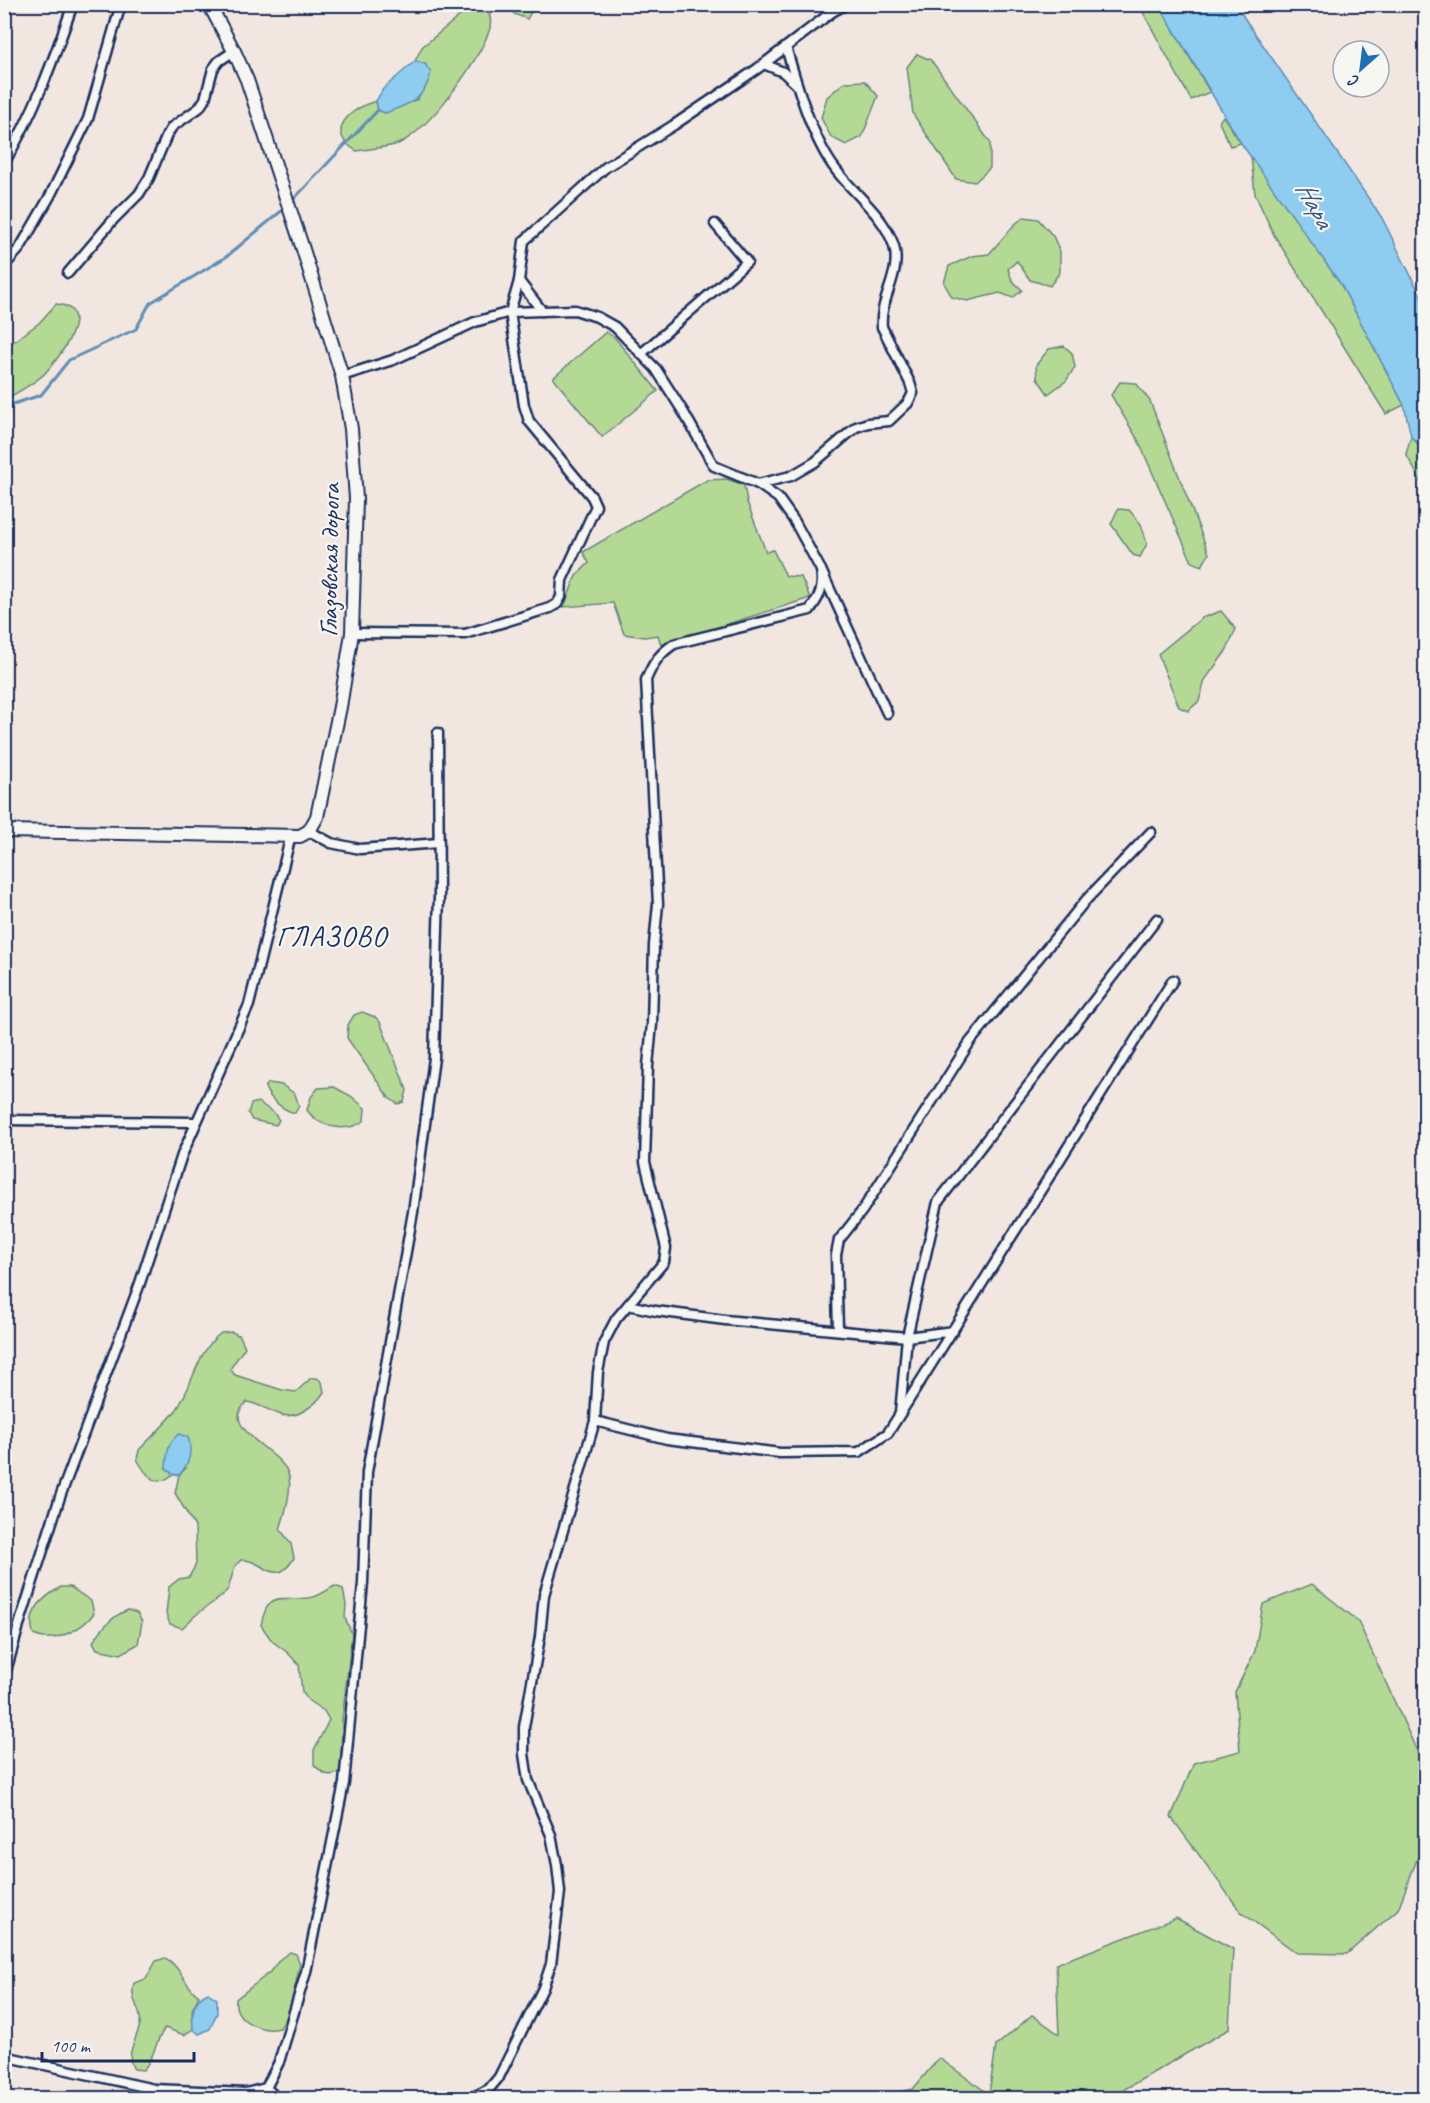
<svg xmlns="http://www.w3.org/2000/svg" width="1430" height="2103" font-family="Caveat,sans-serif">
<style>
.green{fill:#b4d995;stroke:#68847a;stroke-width:1.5}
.water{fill:#8ecdef;stroke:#608eb5;stroke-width:1.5}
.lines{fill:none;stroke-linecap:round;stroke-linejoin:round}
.stream{stroke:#608eb5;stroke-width:3}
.street-casing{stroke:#1b2f5e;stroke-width:13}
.secondary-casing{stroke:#1b2f5e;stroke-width:16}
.street{stroke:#f6f6f2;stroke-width:8}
.secondary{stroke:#f6f6f2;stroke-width:12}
.labels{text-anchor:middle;stroke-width:4.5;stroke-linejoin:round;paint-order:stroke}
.street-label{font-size:26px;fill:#1b2f5e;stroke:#f6f6f2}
.water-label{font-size:27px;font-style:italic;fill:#385682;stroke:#f6f6f2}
.quarter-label{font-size:28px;letter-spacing:1.5px;fill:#1b2f5e;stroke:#f6f6f2}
</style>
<rect width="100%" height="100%" fill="#f2e7e0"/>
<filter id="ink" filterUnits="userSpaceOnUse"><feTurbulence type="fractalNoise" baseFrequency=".0167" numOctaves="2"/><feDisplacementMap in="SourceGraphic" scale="12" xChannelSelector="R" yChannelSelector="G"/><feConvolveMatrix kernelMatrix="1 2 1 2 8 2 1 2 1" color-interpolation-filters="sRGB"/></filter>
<g filter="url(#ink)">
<g class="green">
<path d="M 473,5 L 485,6 C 490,13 492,19 490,28 C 481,59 429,130 398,144 C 390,147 367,149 357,151 C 323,132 350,108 376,101 L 378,110 L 385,113 L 418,99 L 425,64 L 415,61 L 422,47 Z"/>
<path d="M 509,5 L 535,5 L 527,19 L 514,14 Z"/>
<path d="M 1139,5 L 1159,5 L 1210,92 L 1191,100 Z"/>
<path d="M 917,54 L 931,60 L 990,142 L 990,168 L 975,182 L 956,179 L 913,114 L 907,67 Z"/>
<path d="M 865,81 L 878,96 L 862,137 L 846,145 L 831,137 L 821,118 L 827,97 L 845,82 Z"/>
<path d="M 1223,116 L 1241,143 L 1230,146 L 1219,122 Z"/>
<path d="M 1251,156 L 1340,283 L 1404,405 L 1386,414 L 1274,235 L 1255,194 Z"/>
<path d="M 1024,217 L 1038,219 L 1053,236 L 1060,252 L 1060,272 L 1050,286 L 1030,280 L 1017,261 L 1008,269 L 1012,280 L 1022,290 L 1013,298 L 1000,293 L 967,301 L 952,297 L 944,283 L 949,266 L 972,256 L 989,254 L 1014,225 Z"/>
<path d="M 56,304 C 97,307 61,355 47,371 C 37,383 18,391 5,400 L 5,348 L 39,323 Z"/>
<path d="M 606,332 L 615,338 L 658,391 L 602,437 L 553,378 Z"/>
<path d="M 1064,346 L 1072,353 L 1075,367 L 1066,381 L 1048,394 L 1037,378 L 1036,365 L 1049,349 Z"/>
<path d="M 1120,382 L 1136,383 L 1150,401 L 1209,554 L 1202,566 L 1192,562 L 1138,440 L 1111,395 Z"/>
<path d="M 1411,436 L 1425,452 L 1425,516 L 1425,489 L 1406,454 Z"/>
<path d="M 726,479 L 744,485 L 747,502 L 766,552 L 773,550 L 786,576 L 801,577 L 810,598 L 661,645 L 658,635 L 645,637 L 624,634 L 613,603 L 564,607 L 576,576 L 589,563 L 583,552 L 707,480 Z"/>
<path d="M 1118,509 L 1129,510 L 1141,524 L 1147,544 L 1140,557 L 1133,555 L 1111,524 Z"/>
<path d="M 1221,611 L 1236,629 L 1226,651 L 1205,680 L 1199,701 L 1188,711 L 1179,707 L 1158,654 L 1202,618 Z"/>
<path d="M 362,1012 L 375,1017 L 380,1022 L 407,1090 L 404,1102 L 398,1104 L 389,1098 L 347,1038 L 348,1025 L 354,1015 Z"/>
<path d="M 269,1083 L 282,1085 L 295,1094 L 299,1106 L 295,1113 C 283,1110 269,1099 265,1087 Z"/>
<path d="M 334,1087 L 351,1096 L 365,1108 L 364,1121 C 347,1133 319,1128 307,1110 L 311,1097 L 318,1088 Z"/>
<path d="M 258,1102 L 274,1113 L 279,1120 L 276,1125 L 252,1120 L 248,1113 L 251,1104 Z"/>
<path d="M 232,1332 L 240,1336 L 245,1347 L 230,1369 L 235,1375 L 282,1390 L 296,1392 L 311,1378 L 317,1378 L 322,1382 L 324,1392 C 316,1405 295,1421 279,1414 C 267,1410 259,1404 247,1402 C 217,1428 280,1450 288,1473 C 293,1487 285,1515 280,1529 L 291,1544 L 294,1558 C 275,1590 263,1558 241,1560 L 235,1566 L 228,1589 L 222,1596 L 197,1614 L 182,1628 L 170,1624 L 166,1614 L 169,1587 L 179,1579 L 189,1577 L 196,1564 L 195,1527 L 175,1493 L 179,1475 L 186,1468 L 166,1468 L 173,1474 C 156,1490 146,1475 137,1459 L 139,1450 C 151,1437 166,1424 177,1409 C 193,1385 197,1351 221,1333 Z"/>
<path d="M 1312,1584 L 1358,1621 L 1425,1769 L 1424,1841 L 1398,1909 L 1347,1954 L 1297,1953 L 1241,1912 L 1171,1817 L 1194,1763 L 1240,1751 L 1235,1692 L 1255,1651 L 1263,1604 Z"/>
<path d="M 335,1586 L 343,1589 L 346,1605 L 345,1618 L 352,1634 L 342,1720 L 341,1768 L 338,1773 C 327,1778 322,1772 314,1765 L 314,1750 L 329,1720 L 324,1711 L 309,1701 L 302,1692 L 299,1665 L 288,1653 L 272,1641 L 261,1625 C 269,1585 285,1604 313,1597 C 321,1595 328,1589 335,1586 Z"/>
<path d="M 61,1587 L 70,1587 L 91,1601 L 94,1613 C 83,1629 53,1645 34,1635 C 25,1613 43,1597 61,1587 Z"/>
<path d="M 128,1610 L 137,1613 L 142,1622 L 138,1644 L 121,1654 L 97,1649 L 93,1642 C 102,1628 112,1616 128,1610 Z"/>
<path d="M 1176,1918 L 1233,1949 L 1229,2029 L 1111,2097 L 1071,2095 L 1068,2098 L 872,2098 L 913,2089 L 939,2058 L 989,2094 L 996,2046 L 1032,2015 L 1059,2034 L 1056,1964 Z"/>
<path d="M 290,1952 L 296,1954 L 300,1964 L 289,2014 L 280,2028 C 262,2033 233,2021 236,1999 L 269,1973 L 280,1959 Z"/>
<path d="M 165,1958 C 180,1965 185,1987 199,1996 L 192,2010 L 193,2029 L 184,2035 L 165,2028 C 155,2041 155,2058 143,2070 L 134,2069 C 124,2054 137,2040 140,2024 C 143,2009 129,2003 134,1983 L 146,1979 L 156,1961 Z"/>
</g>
<g class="water">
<path d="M 1159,5 L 1237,5 L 1245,19 L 1382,218 L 1425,304 L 1425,452 L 1411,436 L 1404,405 L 1340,283 L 1241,143 Z"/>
<path d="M 415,61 L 425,64 L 431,73 C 424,100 410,104 385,113 L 378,110 L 376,101 L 383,89 Z"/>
<path d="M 179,1434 L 188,1437 C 193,1451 190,1463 179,1475 L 173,1474 L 166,1468 C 167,1455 167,1442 179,1434 Z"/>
<path d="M 208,1993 L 217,1999 L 217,2013 L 210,2029 L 199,2034 L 193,2029 C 192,2013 192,2000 208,1993 Z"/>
</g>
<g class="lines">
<g class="stream">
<path d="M 292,201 L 378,110"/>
<path d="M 4,407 L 41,395 L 69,360 L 136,329 L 150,303 L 226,257 L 285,208"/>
</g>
<defs>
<g id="street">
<path d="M 764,64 L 783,72 L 796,84"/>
<path d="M 4,163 C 34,114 54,58 73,4"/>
<path d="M 4,266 L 20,248 L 50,196 L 88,119 L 121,4"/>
<path d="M 68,273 L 113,220 L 139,194 L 149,178 L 167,135 L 172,127 L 199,108 L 205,99 L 213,69 L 219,61 L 234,51"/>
<path d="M 519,281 L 542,311"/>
<path d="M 642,353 L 747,262 L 715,224"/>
<path d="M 342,376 L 393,360 L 475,322 L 510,312 L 575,310 L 597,317 L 615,327 L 656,369 L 684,413 L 714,466 L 758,484 L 778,498 L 795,522 L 821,570 L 887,713"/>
<path d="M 758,484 L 791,476 L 815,462 L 856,427 L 868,423 L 889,421 L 908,403 L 913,393 L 910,383 L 882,327 C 879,299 902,274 894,246 C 884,215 855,195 836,170 C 812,139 797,85 786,47"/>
<path d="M 352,633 L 465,634 L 550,608 L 557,604 L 561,597 L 562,580 L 596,506 L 592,497 L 529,421 L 524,405 L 510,312 L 519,281 L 524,241 L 606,167 L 674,125 L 757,69 L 832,12 L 846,4"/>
<path d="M 309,831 L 331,843 L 360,849 L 439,843"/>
<path d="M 4,1120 L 195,1122"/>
<path d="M 628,1305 L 656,1311 L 725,1320 L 907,1337 L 953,1331"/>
<path d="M 838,1330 L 836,1255 L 839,1240 L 862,1211 L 970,1042 L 1086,900 L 1151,832"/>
<path d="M 900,1413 L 907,1337 L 938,1202 L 1157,919"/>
<path d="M 595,1421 L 667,1439 L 780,1453 L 859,1452 L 888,1433 L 1173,980"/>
<path d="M 4,1678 L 20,1622 L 60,1497 L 139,1286 L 182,1155 L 249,1005 L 291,835"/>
<path d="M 4,2056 L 154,2089 L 246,2093 L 266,2088 L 279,2062 L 306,1972 L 344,1783 L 363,1583 L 367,1472 L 413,1212 L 434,1058 L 439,896 L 438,733"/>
<path d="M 266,2088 L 277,2098"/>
<path d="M 471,2098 L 489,2089 L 499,2077 L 543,1988 L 551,1964 L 560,1892 L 557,1865 L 551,1835 L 528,1780 L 524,1754 L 524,1727 L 540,1637 L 544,1595 L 595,1421 L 598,1372 L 604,1342 L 616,1319 L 664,1262 L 666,1248 L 645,1162 L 648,1066 L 652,1024 L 654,945 L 658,904 L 646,680 C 653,663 659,654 674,644 L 810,610 C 820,596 824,588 821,570"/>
</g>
<path id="secondary" d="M 4,831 L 300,836 L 309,831 L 317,817 L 340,707 L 352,633 L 356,499 L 351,429 L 342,376 L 302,246 L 247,80 L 234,51 L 209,4"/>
</defs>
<use href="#street" class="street-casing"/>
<use href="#secondary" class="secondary-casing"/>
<use href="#street" class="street"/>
<use href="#secondary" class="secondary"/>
</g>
</g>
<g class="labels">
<g class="street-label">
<text transform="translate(329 560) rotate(-89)" y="9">Глазовская дорога</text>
</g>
<g class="water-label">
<text transform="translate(1315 204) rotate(61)" y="9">Нара</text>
</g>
<g class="quarter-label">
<text x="332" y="946">ГЛАЗОВО</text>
</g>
</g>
<rect width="1430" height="2103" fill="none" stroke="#f6f6f2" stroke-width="24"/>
<rect x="12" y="12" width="1406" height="2079" fill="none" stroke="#1b2f5e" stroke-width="2" filter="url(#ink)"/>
<g transform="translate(1361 69) rotate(208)"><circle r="28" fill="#f6f6f2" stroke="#9ea6b7" stroke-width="1.5"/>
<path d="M0-4.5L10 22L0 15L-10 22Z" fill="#1f6fb2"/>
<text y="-9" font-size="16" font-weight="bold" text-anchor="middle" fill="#1b2f5e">С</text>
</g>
<path d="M42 2052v9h152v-9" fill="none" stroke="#1b2f5e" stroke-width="3"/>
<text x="51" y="2052" font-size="18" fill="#1b2f5e" stroke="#f6f6f2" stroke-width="4.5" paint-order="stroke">100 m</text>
</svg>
